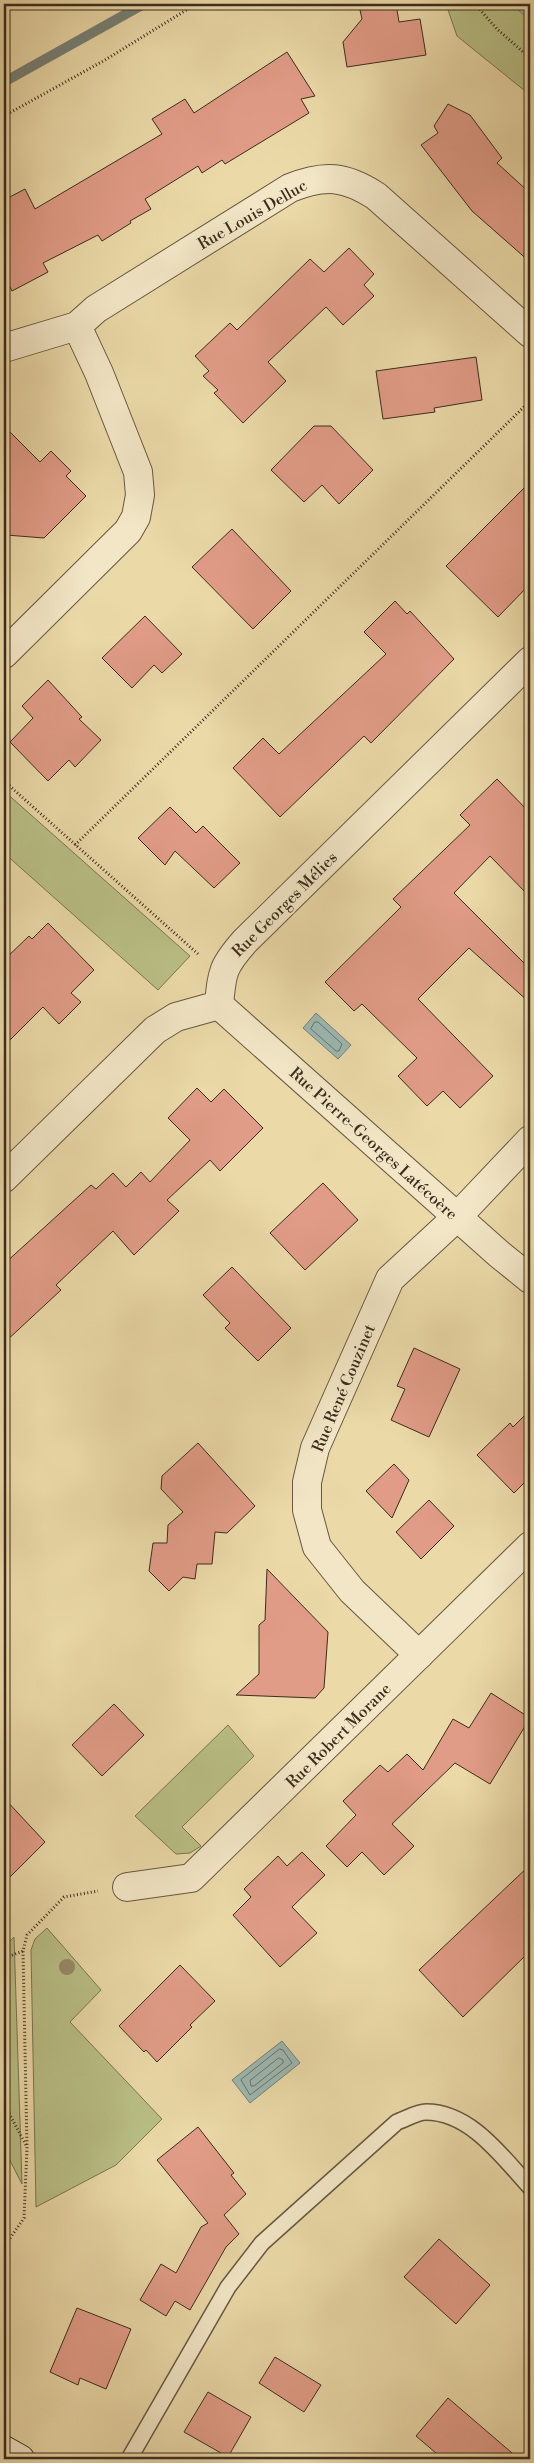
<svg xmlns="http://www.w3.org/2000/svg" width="534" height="2463" font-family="'Libre Bodoni',serif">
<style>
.green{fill:#b9bf86;stroke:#7a7652}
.water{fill:#9cb8b2;stroke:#758076}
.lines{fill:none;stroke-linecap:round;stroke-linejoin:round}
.shore{stroke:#6c7268;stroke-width:1}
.stream{stroke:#758076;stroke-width:10}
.building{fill:#e19c87;stroke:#3b2d1d}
.service-casing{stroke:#675840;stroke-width:18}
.minor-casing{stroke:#675840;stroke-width:30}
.secondary-casing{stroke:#3b2d1d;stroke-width:30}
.path{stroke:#3b2d1d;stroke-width:3;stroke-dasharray:1 2.5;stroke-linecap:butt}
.service{stroke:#f2e6c6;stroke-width:15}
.minor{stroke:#f2e6c6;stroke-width:28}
.secondary{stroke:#f2e6c6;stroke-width:28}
.tree{fill:#988a67}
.labels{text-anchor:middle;stroke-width:4;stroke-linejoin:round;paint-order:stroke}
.street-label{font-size:16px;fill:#3b2d1d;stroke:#f2e6c6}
</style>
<rect width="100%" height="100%" fill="#ebd9a8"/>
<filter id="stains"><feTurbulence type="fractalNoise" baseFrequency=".004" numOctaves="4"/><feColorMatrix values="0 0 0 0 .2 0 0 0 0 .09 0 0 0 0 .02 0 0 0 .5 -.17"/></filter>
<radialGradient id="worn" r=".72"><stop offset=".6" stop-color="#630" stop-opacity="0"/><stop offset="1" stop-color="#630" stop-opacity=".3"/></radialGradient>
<g class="green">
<path d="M 446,4 L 530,4 L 530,95 L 457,36 Z"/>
<path d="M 4,791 L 190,956 L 158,990 L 4,853 Z"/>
<path d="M 228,1725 L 254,1756 L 182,1827 L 201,1846 L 190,1853 L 176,1854 L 135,1816 Z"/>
<path d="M 47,1928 L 101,1990 L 70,2022 L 162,2119 L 116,2165 L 36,2207 L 31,1950 L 35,1939 Z"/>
<path d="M 14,1937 L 22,2184 L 4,2149 L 4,1947 Z"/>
</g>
<g class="water">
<path d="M 511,4 L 530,4 L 530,20 Z"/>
<path d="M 316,1013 L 351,1045 L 338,1059 L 303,1028 Z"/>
<path d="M 282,2041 L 300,2063 L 250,2103 L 232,2080 Z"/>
</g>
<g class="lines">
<g class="shore">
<path d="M 315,1022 L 318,1022 L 342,1044 L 339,1051 L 336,1051 L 311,1029 Z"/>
<path d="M 280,2049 L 283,2050 L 292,2063 L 250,2095 L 241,2080 Z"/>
<path d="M 279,2058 L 283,2060 L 283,2063 L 254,2086 L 251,2086 L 250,2081 Z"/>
</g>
<path class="stream" d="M 4,82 L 144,4"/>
</g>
<g class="building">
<path d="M 391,4 L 396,4 L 399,22 L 420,19 L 426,55 L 347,67 L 343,42 L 362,19 L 360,10 Z"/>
<path d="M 287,52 L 315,96 L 301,99 L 309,113 L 225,164 L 222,160 L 202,173 L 198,166 L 145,199 L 151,209 L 130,221 L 131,223 L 102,241 L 98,235 L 43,263 L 48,272 L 12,291 L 4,275 L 4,200 L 25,189 L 35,209 L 162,134 L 152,119 L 185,99 L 194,113 Z"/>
<path d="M 448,104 L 470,115 L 502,158 L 497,163 L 530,193 L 530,262 L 472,211 L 421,145 L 438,133 L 434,126 Z"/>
<path d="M 349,248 L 374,274 L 364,285 L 374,296 L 343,325 L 326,307 L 268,362 L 286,381 L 243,423 L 214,393 L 218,390 L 203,376 L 209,371 L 195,356 L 230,323 L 237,330 L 310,259 L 324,272 Z"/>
<path d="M 476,357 L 482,400 L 434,408 L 435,412 L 383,419 L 376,371 Z"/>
<path d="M 4,426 L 40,462 L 51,451 L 71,471 L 66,476 L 86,496 L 44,538 L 6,535 L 7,516 L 4,516 Z"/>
<path d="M 314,426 L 331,426 L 373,470 L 339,504 L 322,485 L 304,502 L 271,470 Z"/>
<path d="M 530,482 L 530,584 L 498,617 L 446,566 Z"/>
<path d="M 232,529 L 291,591 L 253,629 L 192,567 Z"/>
<path d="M 395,601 L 407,614 L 410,611 L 454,659 L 371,743 L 364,736 L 280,817 L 233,768 L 263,738 L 279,754 L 386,654 L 364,632 Z"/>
<path d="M 145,616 L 182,654 L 162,673 L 154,665 L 132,688 L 102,658 Z"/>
<path d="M 48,680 L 82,717 L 79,719 L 101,740 L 75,767 L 69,760 L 48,781 L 10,742 L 33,718 L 22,706 Z"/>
<path d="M 497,779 L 530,813 L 530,897 L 490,856 L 454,893 L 530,969 L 530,1003 L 469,948 L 418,999 L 493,1076 L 460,1108 L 443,1091 L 427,1106 L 398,1076 L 417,1058 L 362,1004 L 354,1011 L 325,982 L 401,907 L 393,899 L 470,825 L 460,815 Z"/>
<path d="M 170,807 L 196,833 L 203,826 L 240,863 L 214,888 L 175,851 L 165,865 L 138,838 Z"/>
<path d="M 48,923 L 94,970 L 71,993 L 81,1002 L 59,1024 L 43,1007 L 4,1046 L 4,960 L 29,936 L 32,939 Z"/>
<path d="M 197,1088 L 211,1102 L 224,1089 L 263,1128 L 220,1171 L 210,1160 L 167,1200 L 179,1211 L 134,1255 L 113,1231 L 56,1285 L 61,1290 L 4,1343 L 4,1264 L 91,1185 L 96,1189 L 113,1173 L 126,1187 L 141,1172 L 150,1182 L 190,1140 L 168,1118 Z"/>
<path d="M 323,1183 L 358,1220 L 305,1270 L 270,1233 Z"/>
<path d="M 232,1267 L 291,1328 L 258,1361 L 225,1328 L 230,1323 L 203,1295 Z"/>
<path d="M 414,1348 L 460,1369 L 429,1437 L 391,1420 L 405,1389 L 397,1386 Z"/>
<path d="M 530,1410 L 530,1477 L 514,1493 L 477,1455 L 510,1423 L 513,1427 Z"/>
<path d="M 198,1443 L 255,1506 L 227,1533 L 215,1532 L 212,1564 L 197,1564 L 195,1579 L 183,1577 L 169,1591 L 149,1571 L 153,1543 L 167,1543 L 168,1525 L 183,1512 L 161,1489 L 162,1476 Z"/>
<path d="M 394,1464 L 409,1480 L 392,1518 L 366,1491 Z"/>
<path d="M 429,1500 L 454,1526 L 421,1559 L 396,1532 Z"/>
<path d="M 267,1569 L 328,1632 L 324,1688 L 315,1698 L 236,1695 L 259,1674 L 259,1625 L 265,1620 Z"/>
<path d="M 491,1693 L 530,1718 L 490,1784 L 455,1763 L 392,1824 L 414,1846 L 384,1875 L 362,1852 L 347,1867 L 326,1846 L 356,1815 L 343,1801 L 380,1765 L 388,1772 L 407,1754 L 423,1770 L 453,1719 L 469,1728 Z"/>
<path d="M 114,1704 L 144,1735 L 102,1776 L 72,1745 Z"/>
<path d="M 4,1798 L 45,1842 L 4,1883 Z"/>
<path d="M 302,1852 L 325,1875 L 292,1907 L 317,1933 L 280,1967 L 233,1915 L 251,1897 L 244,1889 L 278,1856 L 287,1866 Z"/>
<path d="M 530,1865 L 530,1951 L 463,2017 L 419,1970 Z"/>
<path d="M 180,1965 L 215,2001 L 190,2025 L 192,2027 L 157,2062 L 146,2050 L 144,2052 L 119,2026 Z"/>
<path d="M 198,2127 L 234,2173 L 231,2175 L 246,2194 L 224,2215 L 239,2234 L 226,2247 L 190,2310 L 175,2301 L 166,2316 L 140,2300 L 161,2264 L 176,2273 L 201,2227 L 208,2223 L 157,2160 Z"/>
<path d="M 439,2239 L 490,2285 L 456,2324 L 404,2277 Z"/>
<path d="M 77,2308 L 131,2329 L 106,2389 L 80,2378 L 78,2385 L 50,2372 Z"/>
<path d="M 275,2357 L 321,2385 L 304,2412 L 259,2383 Z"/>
<path d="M 208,2392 L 251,2417 L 228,2457 L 184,2432 Z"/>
<path d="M 448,2398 L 519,2459 L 443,2459 L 416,2436 Z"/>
</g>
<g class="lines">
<defs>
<path id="service" d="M 129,2459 L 228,2287 L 262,2243 L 397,2122 C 406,2119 417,2112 426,2112 C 471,2112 503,2158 530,2187"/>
<g id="minor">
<path d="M 4,348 L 77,326 L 96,309 L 290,188 C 325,174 345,176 376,196 L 530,333"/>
<path d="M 4,654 L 128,531 L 136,517 L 140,495 L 138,472 L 99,373 L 77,326"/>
<path d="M 219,1005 L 499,1254 L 530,1279"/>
<path d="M 4,1178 L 155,1030 L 176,1017 L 219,1005 C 222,971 223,966 245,941 L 530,661"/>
<path d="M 419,1655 L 352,1591 L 317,1547 L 307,1510 L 307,1482 L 315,1448 L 390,1279 L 457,1217 L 530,1140"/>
<path d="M 127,1887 L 191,1878 L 530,1546"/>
</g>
<path id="secondary" d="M 4,2450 L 20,2459"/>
</defs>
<use href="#service" class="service-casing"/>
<use href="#minor" class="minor-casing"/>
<use href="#secondary" class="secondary-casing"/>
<g class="path">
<path d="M 475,4 L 497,29 L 530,58"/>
<path d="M 4,116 L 105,60 L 196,4"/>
<path d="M 4,781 L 198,954"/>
<path d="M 75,845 L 530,401"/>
<path d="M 4,1962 L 10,1956 L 23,1951"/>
<path d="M 4,2104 L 27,2147"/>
<path d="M 4,2247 L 24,2218 L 27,2148 L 23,1951 L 27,1935 L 64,1897 L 98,1891"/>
</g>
<use href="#service" class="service"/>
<use href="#minor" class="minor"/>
<use href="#secondary" class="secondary"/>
</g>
<circle class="tree" cx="67" cy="1967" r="8"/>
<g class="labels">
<g class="street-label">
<text transform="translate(252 214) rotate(-30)" y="6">Rue Louis Delluc</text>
<text transform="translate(284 904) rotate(-45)" y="6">Rue Georges Mélies</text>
<text transform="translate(374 1143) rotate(42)" y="6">Rue Pierre-Georges Latécoère</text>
<text transform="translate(343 1388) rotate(-67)" y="6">Rue René Couzinet</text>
<text transform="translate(338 1735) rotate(-45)" y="6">Rue Robert Morane</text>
</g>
</g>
<rect width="534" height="2463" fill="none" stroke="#ebd9a8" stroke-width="20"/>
<rect x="5" y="5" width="524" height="2453" fill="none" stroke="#3b2d1d" stroke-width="2.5"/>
<rect x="10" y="10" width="514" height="2443" fill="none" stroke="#3b2d1d"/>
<rect width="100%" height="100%" filter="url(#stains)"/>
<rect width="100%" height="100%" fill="url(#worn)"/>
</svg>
